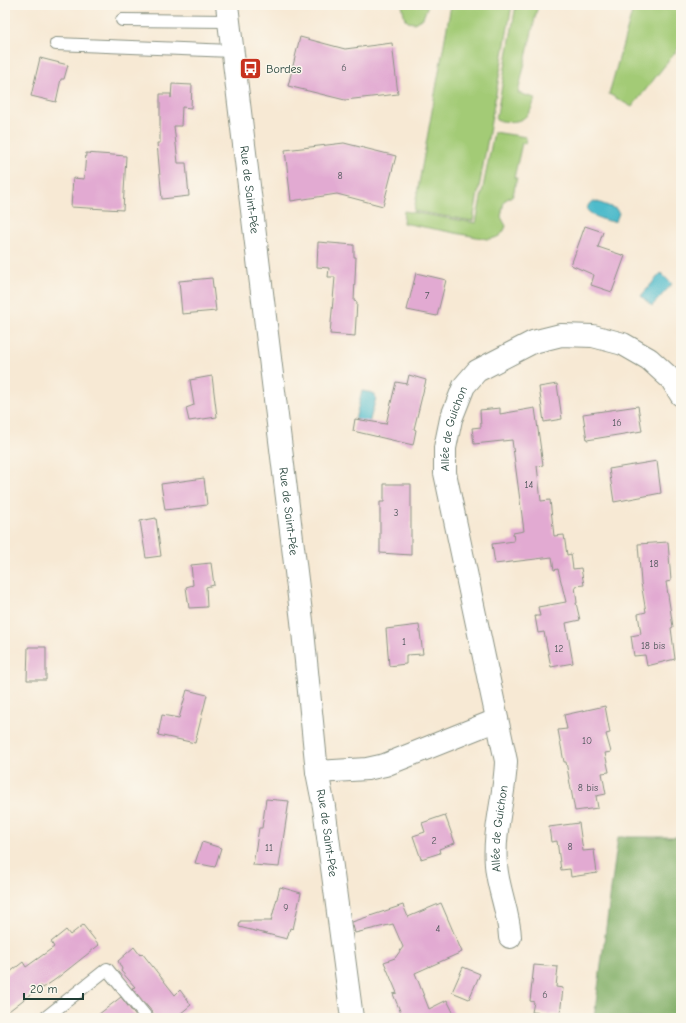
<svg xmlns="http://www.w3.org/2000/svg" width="686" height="1023" font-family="'Comic Neue',sans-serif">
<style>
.green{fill:#a3cb76;stroke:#618455}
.forest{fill:#82af67;stroke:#50764e}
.water{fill:#50bbcb;stroke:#387c80}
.building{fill:#e2aad2}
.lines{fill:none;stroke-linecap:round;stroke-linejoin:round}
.lane-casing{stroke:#8b9384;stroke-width:14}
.street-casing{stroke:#8b9384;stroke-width:24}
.secondary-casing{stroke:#8b9384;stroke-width:24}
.lane{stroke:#fff;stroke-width:12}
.street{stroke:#fff;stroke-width:22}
.secondary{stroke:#fff;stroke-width:22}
.labels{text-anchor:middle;stroke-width:3;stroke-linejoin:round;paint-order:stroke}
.number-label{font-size:10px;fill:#50585c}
.poi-label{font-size:12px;fill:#1f3d34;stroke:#fbf7ec;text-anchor:start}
.street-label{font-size:12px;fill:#1f3d34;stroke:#fbf7ec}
</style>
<rect width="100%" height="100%" fill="#fbf7ec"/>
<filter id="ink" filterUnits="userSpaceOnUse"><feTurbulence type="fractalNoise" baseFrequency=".025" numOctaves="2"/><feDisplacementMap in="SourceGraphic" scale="8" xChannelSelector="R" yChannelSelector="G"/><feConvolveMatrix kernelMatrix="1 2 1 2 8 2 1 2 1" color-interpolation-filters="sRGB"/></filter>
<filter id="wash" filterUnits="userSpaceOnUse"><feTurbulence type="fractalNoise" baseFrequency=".012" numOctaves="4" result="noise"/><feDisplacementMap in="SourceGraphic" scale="16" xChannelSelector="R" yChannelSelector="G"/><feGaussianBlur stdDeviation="0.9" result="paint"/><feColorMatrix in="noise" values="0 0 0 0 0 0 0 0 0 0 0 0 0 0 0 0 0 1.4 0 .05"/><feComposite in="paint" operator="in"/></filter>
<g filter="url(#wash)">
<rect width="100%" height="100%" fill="#f7e9d4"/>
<g class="green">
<path d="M 402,5 L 428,5 L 423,18 L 414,23 L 408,22 L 405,19 Z"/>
<path d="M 451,5 L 512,5 L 473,221 L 414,211 Z"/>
<path d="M 516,5 L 538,5 L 518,93 L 535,98 C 529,122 517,124 496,120 Z"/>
<path d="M 634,5 L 681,5 L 681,45 L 632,107 L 609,94 Z"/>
<path d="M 494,132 L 526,137 L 525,144 L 522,143 L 514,178 L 517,178 L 513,195 L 504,201 L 501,217 L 506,226 C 503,235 497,239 487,239 L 403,223 L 404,211 L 476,223 Z"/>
</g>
<path class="forest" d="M 618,837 L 681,837 L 681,1018 L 594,1018 Z"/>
<g class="water">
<path d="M 595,201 L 616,209 L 619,213 L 616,221 C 608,223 592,216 587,210 C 588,205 589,202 595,201 Z"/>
<path d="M 661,273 L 672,284 L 652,306 L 641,296 Z"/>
<path d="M 362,391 L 373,393 L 376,398 L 369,423 L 355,420 Z"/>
</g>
<g id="blocks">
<g class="building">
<path d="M 300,37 L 345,49 L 392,43 L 398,94 L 345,100 L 288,86 Z"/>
<path d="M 40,58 L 68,65 L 64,79 L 61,79 L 56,102 L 31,96 Z"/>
<path d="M 172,84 L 192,85 L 191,108 L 182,107 L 181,126 L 174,126 L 178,163 L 186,163 L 189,196 L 162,199 L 157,143 L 160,143 L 160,94 L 171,94 L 171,98 Z"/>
<path d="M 344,143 L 396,156 L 383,206 L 337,194 L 291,201 L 285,150 Z"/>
<path d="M 86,153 L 126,156 L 123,210 L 71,207 L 73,178 L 84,179 Z"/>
<path d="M 585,226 L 603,232 L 598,247 L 625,256 L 612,292 L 591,285 L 594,275 L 571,265 Z"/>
<path d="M 318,242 L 354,245 L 354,257 L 356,257 L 354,301 L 357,302 L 355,336 L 330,334 L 335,277 L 328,277 L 329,268 L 317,267 Z"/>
<path d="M 416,273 L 446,280 L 437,316 L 407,310 Z"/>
<path d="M 212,278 L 216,311 L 182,314 L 179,281 Z"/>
<path d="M 409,375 L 426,380 L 414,429 L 416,430 L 413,445 L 353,431 L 355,419 L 386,424 L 396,382 L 407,384 Z"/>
<path d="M 212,376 L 217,417 L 189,421 L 186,408 L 194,405 L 190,380 Z"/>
<path d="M 557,384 L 562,419 L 544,422 L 539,387 Z"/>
<path d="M 638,406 L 642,431 L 587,440 L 583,414 Z"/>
<path d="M 500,408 L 500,414 L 535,408 L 543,465 L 537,466 L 541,501 L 550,500 L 554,536 L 564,535 L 567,555 L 571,554 L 573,569 L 581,568 L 584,585 L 575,586 L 577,603 L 576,603 L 580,620 L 566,623 L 573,663 L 551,667 L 544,632 L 538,633 L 535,616 L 540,616 L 538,607 L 566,602 L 558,569 L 554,570 L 552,557 L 495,564 L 492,544 L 514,541 L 513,533 L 524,531 L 512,440 L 474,444 L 472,428 L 481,427 L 480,410 Z"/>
<path d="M 657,461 L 661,493 L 614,502 L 609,469 Z"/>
<path d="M 204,478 L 207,505 L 165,510 L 161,484 Z"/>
<path d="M 384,484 L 411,484 L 411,555 L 380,553 L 380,502 L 384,502 Z"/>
<path d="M 156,518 L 161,556 L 146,558 L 140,521 Z"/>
<path d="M 668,542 L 671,581 L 666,582 L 673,627 L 671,628 L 675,659 L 647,666 L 645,655 L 634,656 L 631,636 L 641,634 L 638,614 L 646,612 L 641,583 L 638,544 Z"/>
<path d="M 211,563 L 214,585 L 206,587 L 207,607 L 189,608 L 186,587 L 193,585 L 191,565 Z"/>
<path d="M 419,625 L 423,654 L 406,655 L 406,664 L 389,666 L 386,629 Z"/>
<path d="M 28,647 L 46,647 L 46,680 L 27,680 Z"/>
<path d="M 187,690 L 207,695 L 195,743 L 158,735 L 162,715 L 179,718 Z"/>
<path d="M 605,706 L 610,733 L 606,734 L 611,752 L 605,753 L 609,772 L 602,773 L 606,794 L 596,796 L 598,808 L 575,811 L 566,762 L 564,762 L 558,730 L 567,729 L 564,715 Z"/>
<path d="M 266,799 L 289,801 L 279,867 L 253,865 L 259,828 L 262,828 Z"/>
<path d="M 445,815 L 455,843 L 439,849 L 440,853 L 421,859 L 413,836 L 425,832 L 422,823 Z"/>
<path d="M 579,823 L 583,851 L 594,850 L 597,873 L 571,877 L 570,869 L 561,870 L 557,841 L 551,842 L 549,827 Z"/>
<path d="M 202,842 L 221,848 L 215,867 L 195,863 Z"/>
<path d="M 280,887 L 301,893 L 293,929 L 290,928 L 287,939 L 239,927 L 240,921 L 271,921 Z"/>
<path d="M 441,903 L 462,952 L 415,973 L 429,1009 L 447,1000 L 456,1018 L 403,1018 L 393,994 L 397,993 L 384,962 L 395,958 L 403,947 L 393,924 L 355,933 L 352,922 L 403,905 L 408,917 Z"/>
<path d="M 83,925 L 99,945 L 56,979 L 43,988 L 41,986 L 5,1014 L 5,976 L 23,962 L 26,967 L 54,947 L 51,942 L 66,930 L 70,935 Z"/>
<path d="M 134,947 L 140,955 L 142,953 L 175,995 L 180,990 L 191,1005 L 175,1018 L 154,1018 L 153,1013 L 132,988 L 135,987 L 121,971 L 122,969 L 118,961 Z"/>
<path d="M 534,965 L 558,967 L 556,987 L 563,988 L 560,1015 L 532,1012 L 534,1002 L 530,1001 Z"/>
<path d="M 463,967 L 480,974 L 469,999 L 452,992 Z"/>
<path d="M 121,997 L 137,1018 L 94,1018 Z"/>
</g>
</g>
</g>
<g filter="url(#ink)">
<use href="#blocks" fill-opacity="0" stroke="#8b9384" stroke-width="1"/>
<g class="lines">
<defs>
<g id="lane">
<path d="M 122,20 L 229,21"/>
<path d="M 56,44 L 232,51"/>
<path d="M 45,1018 L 107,969 L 147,1018"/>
</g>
<g id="street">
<path d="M 317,772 L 367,769 L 385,765 L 497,720"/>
<path id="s1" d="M 510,937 C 509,912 498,890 496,865 C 493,830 505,796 506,761 L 445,473 L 445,448 L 451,419 L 464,386 L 477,371 L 533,342 L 561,335 L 593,336 L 623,344 L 649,359 L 671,379 L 681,395"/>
</g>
<g id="secondary">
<path id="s2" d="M 227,5 L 302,621 L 317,772 L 324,807 L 352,1018"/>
</g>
</defs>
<use href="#lane" class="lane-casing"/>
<use href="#street" class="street-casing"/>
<use href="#secondary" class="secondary-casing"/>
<use href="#lane" class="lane"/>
<use href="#street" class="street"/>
<use href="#secondary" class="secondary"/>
</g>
</g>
<defs>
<symbol id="bus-square" viewBox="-11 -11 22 22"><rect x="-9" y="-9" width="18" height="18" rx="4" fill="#c8321e" stroke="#fbf7ec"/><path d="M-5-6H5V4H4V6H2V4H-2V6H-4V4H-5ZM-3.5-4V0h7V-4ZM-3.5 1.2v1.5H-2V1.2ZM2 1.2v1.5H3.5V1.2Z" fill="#fff"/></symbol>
</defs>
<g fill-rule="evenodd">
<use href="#bus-square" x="238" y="56" width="25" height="25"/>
</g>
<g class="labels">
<g class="number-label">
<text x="344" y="71">6</text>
<text x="340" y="179">8</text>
<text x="427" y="299">7</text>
<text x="617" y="426">16</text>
<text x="529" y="488">14</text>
<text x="396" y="516">3</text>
<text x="654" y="567">18</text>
<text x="404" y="645">1</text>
<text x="653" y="649">18 bis</text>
<text x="559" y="652">12</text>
<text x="587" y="744">10</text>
<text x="588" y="791">8 bis</text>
<text x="434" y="844">2</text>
<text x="570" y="850">8</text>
<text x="269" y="851">11</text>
<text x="286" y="911">9</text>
<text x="438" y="932">4</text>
<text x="545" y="998">6</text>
</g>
<g class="poi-label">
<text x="266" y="73">Bordes</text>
</g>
<g class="street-label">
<text dy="4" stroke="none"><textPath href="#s2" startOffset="186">Rue de Saint-Pée</textPath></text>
<text dy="4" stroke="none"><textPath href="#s1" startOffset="518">Allée de Guichon</textPath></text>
<text dy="4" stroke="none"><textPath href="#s2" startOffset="510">Rue de Saint-Pée</textPath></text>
<text dy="4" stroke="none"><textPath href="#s1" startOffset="110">Allée de Guichon</textPath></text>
<text dy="4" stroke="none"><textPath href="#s2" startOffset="834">Rue de Saint-Pée</textPath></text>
</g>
</g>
<rect width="686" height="1023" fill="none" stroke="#fbf7ec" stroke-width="20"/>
<path d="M24 993v6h59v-6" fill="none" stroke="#1f3d34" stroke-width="2"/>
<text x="30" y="993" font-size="12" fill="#1f3d34" stroke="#fbf7ec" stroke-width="3" paint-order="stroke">20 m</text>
</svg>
